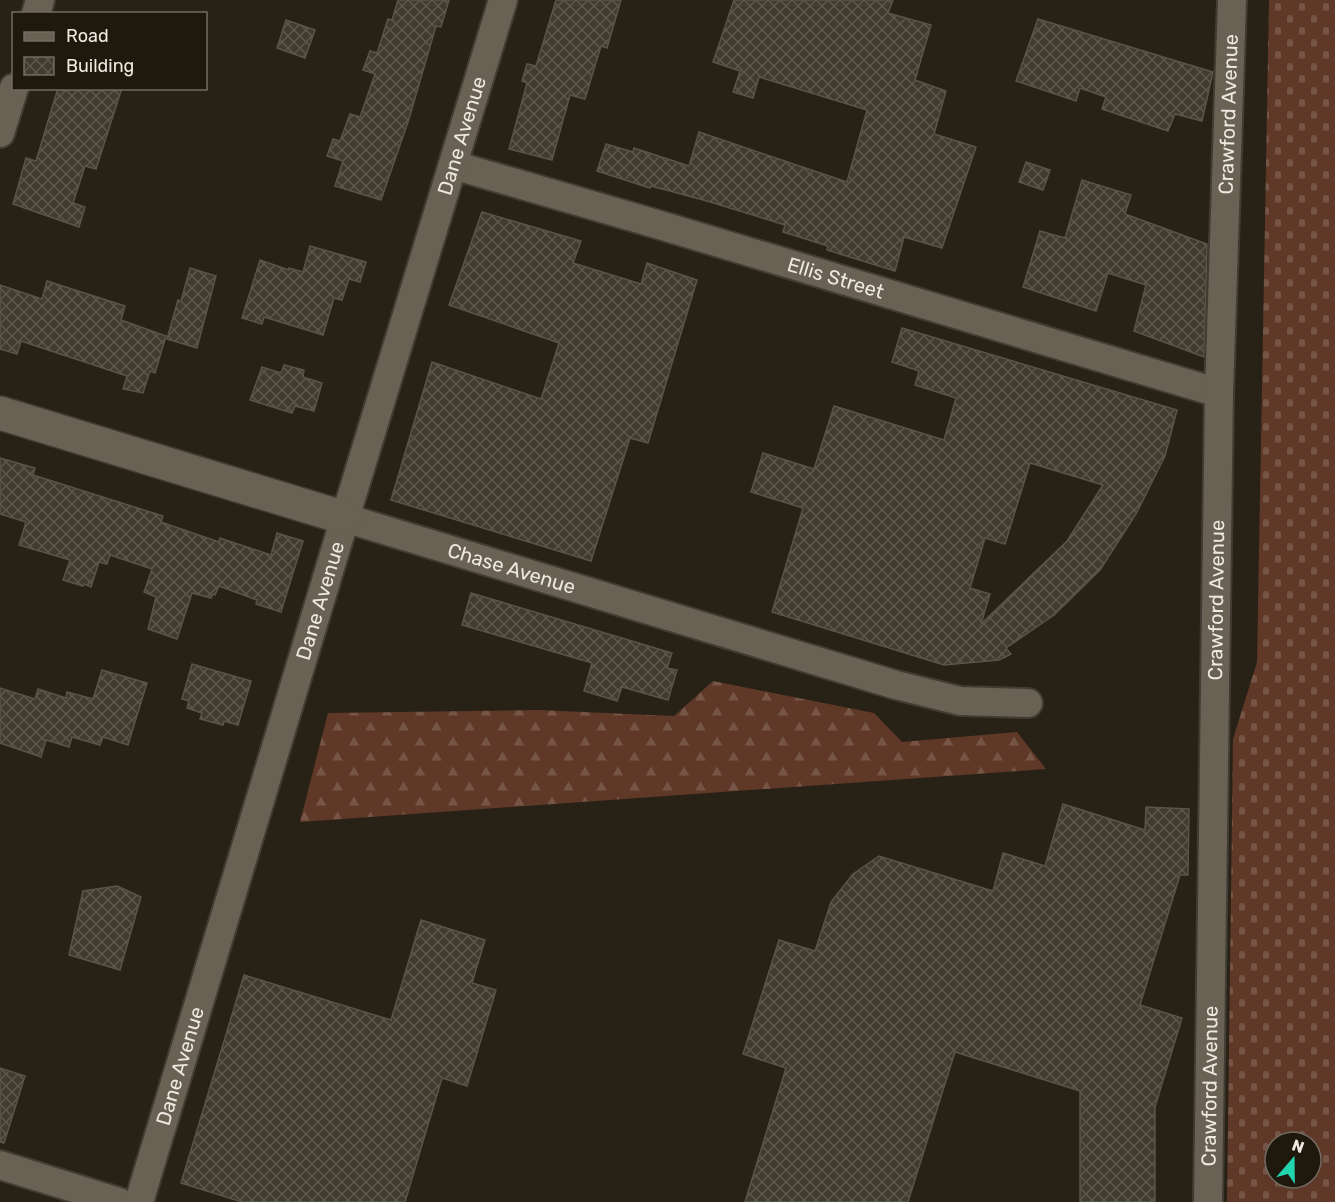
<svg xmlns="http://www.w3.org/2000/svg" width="1335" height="1202" font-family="Rubik,sans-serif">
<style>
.forest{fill:url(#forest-firs)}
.cemetery{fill:url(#cemetery-stones);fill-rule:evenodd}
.building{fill:url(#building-cross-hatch);stroke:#585546;stroke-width:1.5;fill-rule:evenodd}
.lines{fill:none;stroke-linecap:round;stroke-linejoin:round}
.street-casing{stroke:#413c33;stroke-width:32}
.secondary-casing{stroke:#413c33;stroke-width:36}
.street{stroke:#696153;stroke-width:28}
.secondary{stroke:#696153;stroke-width:33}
.labels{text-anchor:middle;stroke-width:5;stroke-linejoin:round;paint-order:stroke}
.street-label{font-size:20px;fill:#ede8e0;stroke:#1f180c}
</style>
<defs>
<pattern id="forest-firs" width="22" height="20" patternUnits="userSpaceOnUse" patternTransform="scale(1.5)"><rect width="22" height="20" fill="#5f3828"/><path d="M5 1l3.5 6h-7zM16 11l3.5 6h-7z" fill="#765547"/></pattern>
<pattern id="cemetery-stones" width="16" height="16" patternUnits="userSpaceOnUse" patternTransform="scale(1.5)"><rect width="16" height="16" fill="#5f3828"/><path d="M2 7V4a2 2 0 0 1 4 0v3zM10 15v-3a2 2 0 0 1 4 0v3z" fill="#765547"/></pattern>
<pattern id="building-cross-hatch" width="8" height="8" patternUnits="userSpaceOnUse" patternTransform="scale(1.5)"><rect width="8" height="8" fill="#3f3c2e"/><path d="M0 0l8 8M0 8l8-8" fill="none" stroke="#5b584c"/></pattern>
</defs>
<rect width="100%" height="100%" fill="#282115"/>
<path class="forest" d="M 713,681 L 874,713 L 902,742 L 1017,732 L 1046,769 L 300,822 L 328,713 L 538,710 L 674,716 Z"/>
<path class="cemetery" d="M 1269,0 L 1335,0 L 1335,1202 L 1227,1202 L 1233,739 L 1257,662 ZM 1275,1142 L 1311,1142 L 1311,1178 L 1275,1178 Z"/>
<g class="building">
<path d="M 398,0 L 449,0 L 441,27 L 436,26 L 409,119 L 381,200 L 335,186 L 343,161 L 327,156 L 333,139 L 340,141 L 350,114 L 360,117 L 375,74 L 363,70 L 370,51 L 377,53 L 388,19 L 392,20 Z"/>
<path d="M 556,0 L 621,0 L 607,48 L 601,46 L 585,99 L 570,95 L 552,160 L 509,149 L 527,83 L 522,81 L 527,64 L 536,66 Z"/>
<path d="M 734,0 L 893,0 L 888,13 L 931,25 L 915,80 L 946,91 L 934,134 L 976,147 L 942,248 L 904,237 L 895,271 L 827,250 L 828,246 L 783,232 L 785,225 L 707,201 L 651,186 L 650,188 L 597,171 L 606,144 L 633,152 L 634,148 L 689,166 L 699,132 L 847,182 L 867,110 L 759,77 L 753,98 L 733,92 L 740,71 L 713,62 Z"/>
<path d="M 1038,19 L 1213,72 L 1202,121 L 1175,114 L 1168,131 L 1102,109 L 1106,97 L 1080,88 L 1076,101 L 1016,81 Z"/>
<path d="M 286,20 L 315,30 L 305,58 L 277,48 Z"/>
<path d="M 58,88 L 122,88 L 96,169 L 85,166 L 73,203 L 85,207 L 79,227 L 13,204 L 26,158 L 36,161 Z"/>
<path d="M 1026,162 L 1050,170 L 1043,190 L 1019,182 Z"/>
<path d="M 1082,180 L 1131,195 L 1125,214 L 1207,244 L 1204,357 L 1134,331 L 1146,285 L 1108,273 L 1096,311 L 1023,287 L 1040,231 L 1065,238 Z"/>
<path d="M 482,212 L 581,241 L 573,263 L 641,284 L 647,263 L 697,280 L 648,443 L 630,438 L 591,561 L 391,500 L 432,362 L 541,399 L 559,343 L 449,305 Z"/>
<path d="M 310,246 L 366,262 L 360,282 L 349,279 L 342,300 L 334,298 L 323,335 L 264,317 L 262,324 L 242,318 L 260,260 L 289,270 L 289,268 L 303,272 Z"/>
<path d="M 190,268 L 216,276 L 197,348 L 167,339 L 178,300 L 181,301 Z"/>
<path d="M 47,281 L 125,306 L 121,320 L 166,336 L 155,373 L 150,371 L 143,393 L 123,389 L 127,376 L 21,341 L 17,354 L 0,349 L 0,285 L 42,299 Z"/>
<path d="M 902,328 L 1177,410 L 1165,456 L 1136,514 L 1100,570 L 1054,615 L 1006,648 L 1011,654 L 999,660 L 944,665 L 772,612 L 803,508 L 751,492 L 763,453 L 814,469 L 834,406 L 944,440 L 956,398 L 915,385 L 919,371 L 892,362 ZM 1030,463 L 1103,485 L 1067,541 L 981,624 L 990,594 L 970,588 L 985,538 L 1005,544 Z"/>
<path d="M 284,365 L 304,370 L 303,377 L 322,383 L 314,411 L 295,406 L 292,413 L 250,400 L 262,367 L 281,373 Z"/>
<path d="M 0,458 L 35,468 L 33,475 L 163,516 L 161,522 L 219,542 L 220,538 L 271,555 L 277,533 L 303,541 L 281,612 L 256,604 L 257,600 L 219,586 L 215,595 L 213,594 L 211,598 L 192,593 L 177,639 L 148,629 L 156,597 L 144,592 L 152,569 L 110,555 L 107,564 L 99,562 L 91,587 L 84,584 L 83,586 L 63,580 L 70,560 L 19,545 L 26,522 L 0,514 Z"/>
<path d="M 471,593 L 672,653 L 667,668 L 677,670 L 668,700 L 622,687 L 617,701 L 584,691 L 592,663 L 462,625 Z"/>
<path d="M 192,664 L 251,681 L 238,725 L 224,721 L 223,725 L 200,719 L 202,713 L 187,708 L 189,701 L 182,699 Z"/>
<path d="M 102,670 L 147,683 L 128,745 L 103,737 L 100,745 L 72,737 L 69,747 L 46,740 L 41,757 L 0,743 L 0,688 L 35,699 L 38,689 L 66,698 L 67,692 L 93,699 Z"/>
<path d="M 1063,804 L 1145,830 L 1146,807 L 1189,809 L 1188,875 L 1180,875 L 1140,1005 L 1182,1018 L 1155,1107 L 1155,1202 L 1080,1202 L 1080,1091 L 955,1052 L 908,1202 L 745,1202 L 786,1068 L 743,1054 L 779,940 L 815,951 L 831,902 L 853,874 L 879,856 L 993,891 L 1003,853 L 1045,866 Z"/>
<path d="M 117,886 L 141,897 L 120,970 L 69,955 L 83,891 Z"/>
<path d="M 421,920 L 485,940 L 472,983 L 496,990 L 467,1086 L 442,1078 L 405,1202 L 242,1202 L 181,1183 L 244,975 L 391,1020 Z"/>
<path d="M 0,1068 L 25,1076 L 4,1143 L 0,1142 Z"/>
</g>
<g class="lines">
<defs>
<g id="street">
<path d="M 36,14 L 40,0"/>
<path d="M 0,133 L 14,88"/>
<path id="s1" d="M 453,165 L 653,223 L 1219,393"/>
<path id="s2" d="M 345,518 L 896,685 L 960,701 L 1028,703"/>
<path d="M 0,1165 L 119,1202"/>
<path id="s3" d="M 139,1202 L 345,518 L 503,0"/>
<path id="s4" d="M 1208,1202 L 1219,393 L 1232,0"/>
</g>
<path id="secondary" d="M 0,413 L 345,518"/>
</defs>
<use href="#street" class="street-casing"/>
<use href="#secondary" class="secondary-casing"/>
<use href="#street" class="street"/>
<use href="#secondary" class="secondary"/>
</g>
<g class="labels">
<g class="street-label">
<text dy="7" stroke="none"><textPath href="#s4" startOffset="1088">Crawford Avenue</textPath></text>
<text dy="7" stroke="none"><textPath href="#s3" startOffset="1114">Dane Avenue</textPath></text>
<text dy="7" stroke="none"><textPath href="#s1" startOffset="399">Ellis Street</textPath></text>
<text dy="7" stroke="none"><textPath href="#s2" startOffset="174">Chase Avenue</textPath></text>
<text dy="7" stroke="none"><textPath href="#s3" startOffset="628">Dane Avenue</textPath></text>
<text dy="7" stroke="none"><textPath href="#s4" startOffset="602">Crawford Avenue</textPath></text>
<text dy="7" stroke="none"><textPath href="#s3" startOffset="142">Dane Avenue</textPath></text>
<text dy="7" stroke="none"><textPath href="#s4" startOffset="116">Crawford Avenue</textPath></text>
</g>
</g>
<rect x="12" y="12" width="195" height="78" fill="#1f180c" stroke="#716b61" stroke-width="1.5"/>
<rect x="24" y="32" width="30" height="9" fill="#696153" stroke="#716b61" stroke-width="1.5"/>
<text x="66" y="42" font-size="18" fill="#ede8e0">Road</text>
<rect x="24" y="57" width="30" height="18" fill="url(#building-cross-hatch)" stroke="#716b61" stroke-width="1.5"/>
<text x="66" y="72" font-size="18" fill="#ede8e0">Building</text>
<g transform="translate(1293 1160) rotate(20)"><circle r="28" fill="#1f180c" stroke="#716b61" stroke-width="1.5"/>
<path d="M0-4.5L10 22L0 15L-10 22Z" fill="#23d5af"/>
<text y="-9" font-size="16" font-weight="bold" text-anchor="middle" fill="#ede8e0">N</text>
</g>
</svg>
